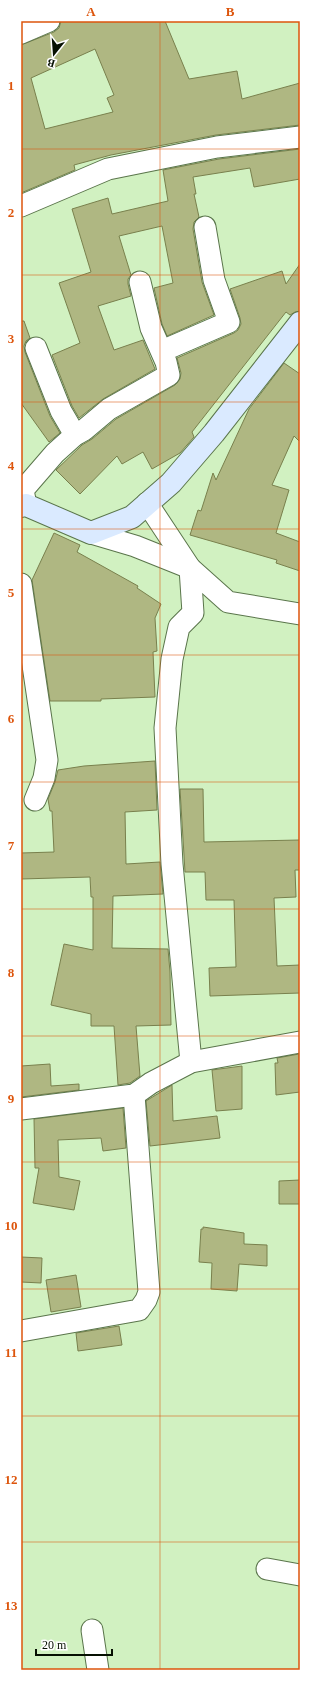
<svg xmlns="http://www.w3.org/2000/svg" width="321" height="1691" font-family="'Times New Roman',serif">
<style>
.building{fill:#afb782;stroke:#79804d;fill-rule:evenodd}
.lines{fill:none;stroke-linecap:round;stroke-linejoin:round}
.street-casing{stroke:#5a754b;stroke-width:23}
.secondary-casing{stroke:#5a754b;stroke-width:24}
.street{stroke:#fff;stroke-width:21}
.secondary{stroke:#daeaff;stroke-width:22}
.grid{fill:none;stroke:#dd550c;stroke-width:1;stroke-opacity:0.55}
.neatline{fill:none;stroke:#dd550c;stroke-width:1.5}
.grid-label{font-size:13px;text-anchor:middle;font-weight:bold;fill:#dd550c}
</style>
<rect width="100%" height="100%" fill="#d1f1c1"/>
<g class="building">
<path d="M 61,21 L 165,21 L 189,79 L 237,71 L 242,99 L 300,83 L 300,125 L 216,135 L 111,155 L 74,165 L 75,170 L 21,193 L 21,45 L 54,32 L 59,28 ZM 95,49 L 114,95 L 107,98 L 113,112 L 45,129 L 31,78 Z"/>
<path d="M 300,149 L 300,179 L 254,187 L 250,168 L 193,177 L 196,194 L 194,194 L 199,217 L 194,222 L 193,229 L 202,282 L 214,315 L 167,336 L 162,324 L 154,288 L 173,283 L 162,226 L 119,236 L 131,275 L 128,279 L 128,284 L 131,296 L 98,306 L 114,350 L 143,340 L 155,369 L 103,399 L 79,418 L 72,406 L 52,355 L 80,343 L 59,283 L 91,272 L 72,209 L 108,198 L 112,214 L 168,201 L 163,170 L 219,159 Z"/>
<path d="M 300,264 L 300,311 L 295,312 L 290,315 L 286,312 L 192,432 L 194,437 L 180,453 L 152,469 L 143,452 L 122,464 L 117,456 L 80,494 L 56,470 L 82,445 L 92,439 L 116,419 L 175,385 L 180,379 L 181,373 L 177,358 L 234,333 L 238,330 L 241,324 L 240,318 L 230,289 L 282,271 L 286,284 Z"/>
<path d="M 21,321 L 24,321 L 30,338 L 26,341 L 24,346 L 25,352 L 50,416 L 60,433 L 49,442 L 21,403 Z"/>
<path d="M 284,363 L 300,374 L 300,442 L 294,436 L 272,485 L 289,490 L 276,533 L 300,542 L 300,571 L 276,563 L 277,560 L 190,535 L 198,510 L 201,511 L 213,473 L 216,480 L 249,409 Z"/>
<path d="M 54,533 L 80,545 L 77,552 L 138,586 L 137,588 L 161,604 L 155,618 L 157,651 L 153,652 L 155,697 L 101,699 L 101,701 L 50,701 L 32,580 Z"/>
<path d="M 155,761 L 157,810 L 125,812 L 126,864 L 160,862 L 163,894 L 113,896 L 112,948 L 168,949 L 170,972 L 171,1025 L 136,1026 L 140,1076 L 130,1083 L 118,1085 L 114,1026 L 91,1026 L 91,1014 L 51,1005 L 64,944 L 93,950 L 93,897 L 91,897 L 90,877 L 21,879 L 21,853 L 54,852 L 52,811 L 50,811 L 48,799 L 55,782 L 58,770 L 84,766 Z"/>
<path d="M 180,789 L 203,789 L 204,842 L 300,840 L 300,870 L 295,870 L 296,897 L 274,898 L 277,966 L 300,965 L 300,993 L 210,996 L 209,968 L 236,967 L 234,900 L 206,900 L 205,872 L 185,872 Z"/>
<path d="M 299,1054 L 300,1092 L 276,1095 L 275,1063 L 278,1063 L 277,1058 Z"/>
<path d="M 50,1064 L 51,1086 L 79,1084 L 79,1090 L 21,1097 L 21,1066 Z"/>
<path d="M 242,1066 L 242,1109 L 216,1111 L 212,1070 Z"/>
<path d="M 172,1085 L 173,1121 L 217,1116 L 220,1138 L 150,1146 L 146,1101 Z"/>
<path d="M 123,1108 L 126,1148 L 103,1151 L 101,1138 L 58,1140 L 59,1177 L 80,1181 L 74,1210 L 33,1203 L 39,1168 L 35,1168 L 34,1119 Z"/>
<path d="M 300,1180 L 300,1204 L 279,1204 L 279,1181 Z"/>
<path d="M 203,1227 L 244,1233 L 244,1244 L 267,1245 L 267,1266 L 239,1264 L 237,1291 L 211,1289 L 212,1263 L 199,1262 L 201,1229 L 203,1229 Z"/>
<path d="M 21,1257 L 42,1258 L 41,1283 L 21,1282 Z"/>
<path d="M 76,1275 L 81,1307 L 51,1312 L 46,1280 Z"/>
<path d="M 119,1326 L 122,1345 L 78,1351 L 76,1333 Z"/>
</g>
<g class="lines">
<defs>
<g id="street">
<path d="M 21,33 L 49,21"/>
<path d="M 21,206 L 108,169 L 217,147 L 300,137"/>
<path d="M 36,348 L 61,411 L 75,435"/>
<path d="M 162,351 L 229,322 L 214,280 L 205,227"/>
<path d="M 147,503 L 190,568 L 193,613 L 179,627 L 172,659 L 165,728 L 172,864 L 191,1062"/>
<path d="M 26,505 L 23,490 L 55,453 L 75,435 L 84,430 L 109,409 L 169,375 L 166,362 L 151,328 L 140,282"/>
<path d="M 91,533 L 135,546 L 190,568 L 228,602 L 300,614"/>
<path d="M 21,584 L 47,760 L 44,778 L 35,800"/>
<path d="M 21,1109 L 134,1095 L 151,1083 L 191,1062 L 300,1042"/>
<path d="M 21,1331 L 139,1310 L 146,1300 L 149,1292 L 134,1095"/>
<path d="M 267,1569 L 300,1575"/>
<path d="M 92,1630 L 98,1670"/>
</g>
<path id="secondary" d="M 21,506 L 26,505 L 91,533 L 132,517 L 171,483 L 214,433 L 300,323"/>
</defs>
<use href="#street" class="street-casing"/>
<use href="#secondary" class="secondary-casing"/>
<use href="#street" class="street"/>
<use href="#secondary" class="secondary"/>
</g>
<path class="grid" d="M 160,21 L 160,1670M 21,149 L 300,149M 21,275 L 300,275M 21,402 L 300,402M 21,529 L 300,529M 21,655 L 300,655M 21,782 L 300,782M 21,909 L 300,909M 21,1036 L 300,1036M 21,1162 L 300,1162M 21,1289 L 300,1289M 21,1416 L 300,1416M 21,1542 L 300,1542"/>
<rect width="321" height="1691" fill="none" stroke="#ffffff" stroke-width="44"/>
<g transform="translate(54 54) rotate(197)" stroke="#ffffff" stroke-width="3" paint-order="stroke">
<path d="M0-3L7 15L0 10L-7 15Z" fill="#061002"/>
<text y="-6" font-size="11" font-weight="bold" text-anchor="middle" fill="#061002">B</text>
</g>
<path d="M36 1649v6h76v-6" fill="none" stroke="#061002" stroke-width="2"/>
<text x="42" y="1649" font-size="12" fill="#061002" stroke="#ffffff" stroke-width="3" paint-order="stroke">20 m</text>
<rect x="22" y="22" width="277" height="1647" class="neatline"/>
<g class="grid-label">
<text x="91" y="16">A</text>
<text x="230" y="16">B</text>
<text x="11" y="90">1</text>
<text x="11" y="217">2</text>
<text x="11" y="343">3</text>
<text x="11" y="470">4</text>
<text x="11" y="597">5</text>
<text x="11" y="723">6</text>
<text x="11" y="850">7</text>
<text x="11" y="977">8</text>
<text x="11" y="1103">9</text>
<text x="11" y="1230">10</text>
<text x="11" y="1357">11</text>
<text x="11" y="1484">12</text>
<text x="11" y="1610">13</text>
</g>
</svg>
